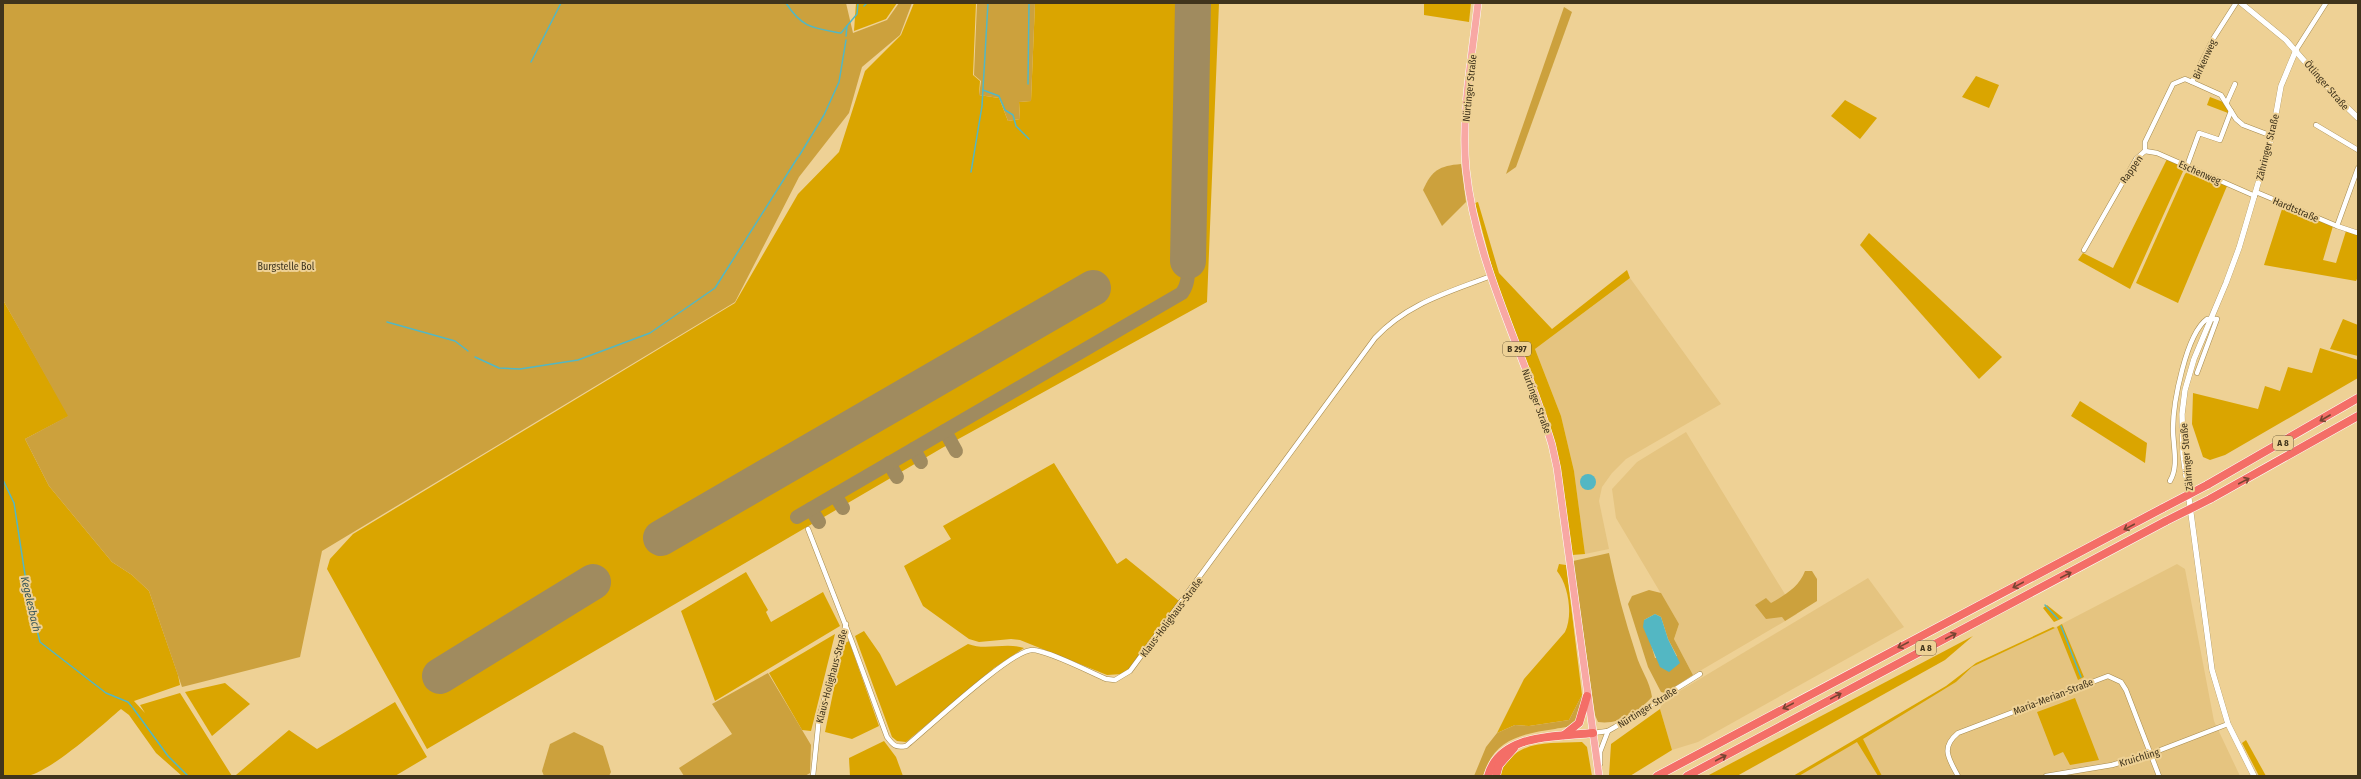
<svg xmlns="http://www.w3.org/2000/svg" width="2361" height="779" font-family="'Fira Sans Condensed',sans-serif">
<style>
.built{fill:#e5c480}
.green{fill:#daa500}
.forest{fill:#cca13d;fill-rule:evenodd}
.water{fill:#53b7c3}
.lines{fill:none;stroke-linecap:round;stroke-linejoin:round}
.stream{stroke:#53b7c3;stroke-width:1.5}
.taxiway{stroke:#a08b5f;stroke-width:14}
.runway{stroke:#a08b5f;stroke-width:36}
.minor-casing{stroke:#a58a4f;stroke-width:5.5}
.tertiary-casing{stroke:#a58a4f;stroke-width:6}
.primary-casing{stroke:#fff;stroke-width:8}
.motorway-casing{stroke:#fff;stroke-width:9}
.minor{stroke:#fff;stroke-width:4.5}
.tertiary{stroke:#fff;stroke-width:5.5}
.primary{stroke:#f8a8a4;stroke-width:7}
.motorway{stroke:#f46e67;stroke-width:8}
.motorway-bridge-casing{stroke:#fff;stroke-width:9;stroke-linecap:butt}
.motorway-bridge{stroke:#f46e67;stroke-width:8}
.oneway{stroke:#764532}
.labels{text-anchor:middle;stroke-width:4;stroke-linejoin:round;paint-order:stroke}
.shield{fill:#eed195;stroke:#746340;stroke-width:1}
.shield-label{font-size:9px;font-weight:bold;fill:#40341c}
.street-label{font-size:10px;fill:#40341c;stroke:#eed195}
.park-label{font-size:10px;fill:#3f351f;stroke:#eed195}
.water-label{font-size:11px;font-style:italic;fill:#365559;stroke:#eed195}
</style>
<rect width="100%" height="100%" fill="#eed195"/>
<g class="built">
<path d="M 1630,278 L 1721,404 L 1626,459 L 1612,473 L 1602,487 L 1599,501 L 1609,549 L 1585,554 L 1574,471 L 1561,416 L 1535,349 Z"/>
<path d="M 1686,432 L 1797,614 L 1693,675 L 1674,639 L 1679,624 L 1616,518 L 1612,489 L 1637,462 Z"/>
<path d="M 2177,564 L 2185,569 L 2214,721 L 2240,776 L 1799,776 L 1956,682 L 1972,667 L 2052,629 Z"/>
<path d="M 1868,578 L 1904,627 L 1698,742 L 1672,750 L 1660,709 L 1663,701 Z"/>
</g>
<g class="green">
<path d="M 856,3 L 897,3 L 886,19 L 854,31 Z"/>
<path d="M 914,3 L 976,3 L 973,75 L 980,81 L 979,95 L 999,98 L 1008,121 L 1020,119 L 1019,102 L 1031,101 L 1035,3 L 1219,3 L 1207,302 L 942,448 L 427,749 L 327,569 L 330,559 L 353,534 L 735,303 L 798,194 L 839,152 L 865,71 L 901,35 Z"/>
<path d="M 1424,3 L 1471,3 L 1469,22 L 1424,15 Z"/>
<path d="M 1976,76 L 1999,85 L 1989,108 L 1962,97 Z"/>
<path d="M 2210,97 L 2223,102 L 2229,111 L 2228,113 L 2207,105 Z"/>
<path d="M 1845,100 L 1877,118 L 1860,139 L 1831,116 Z"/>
<path d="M 2167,159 L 2185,167 L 2130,289 L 2078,260 L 2083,253 L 2113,268 Z"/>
<path d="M 2190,169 L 2227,186 L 2178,303 L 2136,283 L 2185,174 Z"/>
<path d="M 1478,202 L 1499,273 L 1552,329 L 1627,270 L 1630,278 L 1535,349 L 1561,416 L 1574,471 L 1585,554 L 1572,555 L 1556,449 L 1494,275 L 1475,203 Z"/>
<path d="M 2283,206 L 2333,226 L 2323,260 L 2336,263 L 2346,231 L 2358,234 L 2358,277 L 2356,281 L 2264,265 Z"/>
<path d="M 1869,233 L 2002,357 L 1979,379 L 1860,245 Z"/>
<path d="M 3,300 L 69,416 L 25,439 L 49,486 L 112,562 L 132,575 L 149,591 L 178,675 L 180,685 L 134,701 L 145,713 L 140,705 L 180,693 L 232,776 L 182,776 L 156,753 L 129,715 L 121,709 C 100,727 54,769 28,776 C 21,778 11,776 3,776 Z"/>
<path d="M 2343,319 L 2358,325 L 2358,356 L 2330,349 Z"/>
<path d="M 2320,348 L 2358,360 L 2358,378 L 2225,455 L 2210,460 L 2203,457 L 2192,424 L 2193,393 L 2258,409 L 2265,386 L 2280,391 L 2288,367 L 2312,373 Z"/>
<path d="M 2080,401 L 2147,443 L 2145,463 L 2071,416 Z"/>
<path d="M 1054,463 L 1117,564 L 1126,558 L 1179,601 L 1130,668 L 1122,674 L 1107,675 L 1020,640 L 1011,639 L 979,642 L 969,639 L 923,606 L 904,566 L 951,539 L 943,526 Z"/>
<path d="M 1559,564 L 1566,565 L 1582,695 L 1569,720 L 1529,726 L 1515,725 L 1497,733 L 1524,679 L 1565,632 C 1573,616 1569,586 1557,571 Z"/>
<path d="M 746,572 L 768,610 L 766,612 L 771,622 L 823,592 L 840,626 L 715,701 L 681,611 Z"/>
<path d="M 2047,605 L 2063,618 L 2054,622 L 2043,608 Z"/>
<path d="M 2062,624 L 2084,677 L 2078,680 L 2057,627 Z"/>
<path d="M 2053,627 L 2055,628 L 1972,667 L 1956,682 L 1863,739 L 1882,776 L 1878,776 L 1857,742 L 1799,776 L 1793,776 L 1946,686 L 1976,663 Z"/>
<path d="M 864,631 L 880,654 L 896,686 L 968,644 C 986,651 1005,642 1024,648 L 994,668 L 906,742 L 897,741 L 892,737 L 855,636 Z"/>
<path d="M 835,634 L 811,731 L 802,730 L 769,673 Z"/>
<path d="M 1973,636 L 1945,660 L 1737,776 L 1707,776 Z"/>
<path d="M 849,641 L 879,726 L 852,739 L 825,732 L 843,644 Z"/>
<path d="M 225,683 L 250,704 L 212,736 L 185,692 Z"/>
<path d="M 2075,698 L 2099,760 L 2070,765 L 2063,752 L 2054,756 L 2037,712 Z"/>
<path d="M 395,702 L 427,757 L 395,776 L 236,775 L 289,730 L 317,749 Z"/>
<path d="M 1660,709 L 1672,750 L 1630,776 L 1609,776 L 1611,744 Z"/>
<path d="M 2246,740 L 2266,776 L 2259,776 L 2242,743 Z"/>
<path d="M 884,741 L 896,757 L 903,776 L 850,776 L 849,758 Z"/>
<path d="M 1582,742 L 1587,747 L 1592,776 L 1499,776 C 1515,738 1547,744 1582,742 Z"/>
</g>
<g class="forest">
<path d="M 3,3 L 846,3 L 853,33 L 887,20 L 899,3 L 912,3 L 900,35 L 862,67 L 849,113 L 799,177 L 735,302 L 322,551 L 300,657 L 182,687 L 149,591 L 132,575 L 112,562 L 49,486 L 25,439 L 68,416 L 3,300 Z"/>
<path d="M 977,3 L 1035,3 L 1031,101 L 1019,102 L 1020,119 L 1008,121 L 999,98 L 979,95 L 981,81 L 974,75 Z"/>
<path d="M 1564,7 L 1572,12 L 1516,167 L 1506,174 Z"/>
<path d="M 1461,164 L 1466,202 L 1442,226 L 1423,190 C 1432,170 1439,166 1461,164 Z"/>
<path d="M 1609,553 C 1616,587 1625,621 1636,654 C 1640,669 1650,681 1652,697 C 1638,712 1620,725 1598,722 L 1595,715 L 1573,561 Z"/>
<path d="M 1805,571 L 1812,571 L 1817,579 L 1817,601 L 1785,621 L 1782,617 L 1766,619 L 1755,605 L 1766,598 L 1771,603 C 1785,595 1799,587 1805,571 Z"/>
<path d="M 1649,590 L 1661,593 L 1679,624 L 1674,639 L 1693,675 L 1665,693 L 1661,692 L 1648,667 L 1628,604 L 1632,596 ZM 1655,614 L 1661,617 L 1668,639 L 1677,656 L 1655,658 L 1644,620 Z"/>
<path d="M 768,673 L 811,745 L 810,773 L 805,776 L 684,776 L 679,768 L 732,734 L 712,704 Z"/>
<path d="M 1582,695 C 1581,704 1581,715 1575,722 C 1570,728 1563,727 1555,729 C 1521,734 1494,739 1483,776 L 1474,776 L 1486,747 L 1497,733 L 1515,725 L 1529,726 L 1569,720 Z"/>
<path d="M 574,732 L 603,746 L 611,772 L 609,776 L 544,776 L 542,771 L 550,744 Z"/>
</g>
<g class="water">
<circle cx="1588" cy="482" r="8"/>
<path d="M 1655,614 L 1661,617 L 1668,639 L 1680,663 L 1669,672 L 1660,667 L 1643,627 L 1644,620 Z"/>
</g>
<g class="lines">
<g class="stream">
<path d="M 786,3 C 802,28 813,28 841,33 L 857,14 L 858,3"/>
<path d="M 864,6 L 867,3"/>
<path d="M 846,36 L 847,26"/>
<path d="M 531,62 L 561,3"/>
<path d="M 1028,84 L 1029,3"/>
<path d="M 983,90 L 999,96 L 1005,110 L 1013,115 L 1016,126 L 1029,139"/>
<path d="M 799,156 L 824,115 L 839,82 L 846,40"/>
<path d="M 971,172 L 982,106 L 988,3"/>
<path d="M 387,322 L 455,341 L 468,351"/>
<path d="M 475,357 L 499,368 L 520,369 L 578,360 L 650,333 L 715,288 L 798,157"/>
<path d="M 3,480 L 14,503 L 28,594 L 40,642 L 106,693 L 128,702 L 132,707"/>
<path d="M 2045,605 L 2058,619"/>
<path d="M 2061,626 L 2081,677"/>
<path d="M 133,708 L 168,756 L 188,776"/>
</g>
<g class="taxiway">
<path d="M 945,431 L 956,451"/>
<path d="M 914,449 L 921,462"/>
<path d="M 889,463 L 897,477"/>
<path d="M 835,495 L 843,508"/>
<path d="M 811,509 L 819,522"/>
<path d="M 797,517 L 1182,293 C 1189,283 1188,273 1188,261"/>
</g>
<g class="runway">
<path d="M 1188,261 L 1193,3"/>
<path d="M 661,538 L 1093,288"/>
<path d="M 440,676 L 593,582"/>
</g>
<defs>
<g id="minor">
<path d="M 2236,3 L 2213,39 L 2192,82 L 2221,95 L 2236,119 L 2243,125 L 2272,136"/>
<path d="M 2296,50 L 2326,3"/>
<path d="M 2227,102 L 2235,84"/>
<path d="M 2316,125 L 2358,150"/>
<path d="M 2145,151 L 2157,153 L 2255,196"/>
<path d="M 2145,151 L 2145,142 L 2173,84 L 2185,79 L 2192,82"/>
<path d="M 2187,166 L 2199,133 L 2220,140 L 2231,111"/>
<path d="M 2256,192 L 2337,226 L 2358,233"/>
<path d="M 2337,226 L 2358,168"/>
<path d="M 2084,250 L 2136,159 L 2145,151"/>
<path d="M 2170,481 C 2179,466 2173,446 2173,429 C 2173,403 2186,334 2207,319 L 2217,319 L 2197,373"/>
<path d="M 808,529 L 852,642 L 887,737 C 893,745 895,748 906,746 C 927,729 1011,650 1032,650 C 1047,650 1090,672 1106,679 L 1115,680 L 1130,671 L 1375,338 C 1408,303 1447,293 1491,276"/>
<path d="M 1593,733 L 1608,731 L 1615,727 L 1700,674"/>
<path d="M 1600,764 L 1600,752 L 1608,731"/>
<path d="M 813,776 L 819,718 L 846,624"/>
<path d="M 1958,776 C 1949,759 1940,748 1958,733 L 2108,676 L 2121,682 L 2126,690 L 2159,776"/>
<path d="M 2046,776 L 2112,765 L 2150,754 L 2228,724"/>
</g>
<g id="tertiary">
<path d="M 2241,3 L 2286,40 L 2334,95 L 2358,118"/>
<path d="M 2254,776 L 2228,724 L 2212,670 L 2183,454 L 2182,414 L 2185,390 L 2194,359 L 2226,283 L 2239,248 L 2272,136 L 2281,86 L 2296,50"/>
</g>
<path id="primary" d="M 1478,3 C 1472,57 1461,114 1466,169 C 1476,266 1525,353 1552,445 L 1557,468 L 1599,776"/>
<g id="motorway">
<path d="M 2207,485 L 2358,398"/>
<path d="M 2210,499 L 2358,416"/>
<path d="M 1564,735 L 1579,723 L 1587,696"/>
<path d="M 1488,776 C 1500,733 1556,737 1593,733"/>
<path d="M 1496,776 L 1499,765 L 1514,748"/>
<path d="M 1657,776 L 2163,508"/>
<path d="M 1687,776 L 2166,521"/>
</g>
</defs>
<use href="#minor" class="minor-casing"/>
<use href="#tertiary" class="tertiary-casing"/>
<use href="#primary" class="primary-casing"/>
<use href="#motorway" class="motorway-casing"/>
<use href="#minor" class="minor"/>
<use href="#tertiary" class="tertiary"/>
<use href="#primary" class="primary"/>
<use href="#motorway" class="motorway"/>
<defs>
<g id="motorway-bridge">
<path d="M 2163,508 L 2207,485"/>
<path d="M 2166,521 L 2210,499"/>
</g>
</defs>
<use href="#motorway-bridge" class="motorway-bridge-casing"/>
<use href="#motorway-bridge" class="motorway-bridge"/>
</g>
<defs><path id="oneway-shaft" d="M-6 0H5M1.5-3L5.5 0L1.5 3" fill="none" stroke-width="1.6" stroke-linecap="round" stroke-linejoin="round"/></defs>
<g class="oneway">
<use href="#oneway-shaft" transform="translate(2325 418) rotate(150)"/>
<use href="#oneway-shaft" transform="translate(2244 481) rotate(-28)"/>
<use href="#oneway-shaft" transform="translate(2129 527) rotate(152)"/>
<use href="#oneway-shaft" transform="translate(2066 575) rotate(-28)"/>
<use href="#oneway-shaft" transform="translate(2018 585) rotate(152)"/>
<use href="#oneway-shaft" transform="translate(1951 636) rotate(-28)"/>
<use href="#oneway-shaft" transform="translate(1903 645) rotate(152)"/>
<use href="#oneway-shaft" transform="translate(1836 696) rotate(-28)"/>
<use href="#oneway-shaft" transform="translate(1788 706) rotate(152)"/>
<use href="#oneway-shaft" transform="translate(1721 758) rotate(-28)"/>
</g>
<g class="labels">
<g class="shield">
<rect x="1503" y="342" width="28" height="14" rx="3"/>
<rect x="2273" y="436" width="20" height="14" rx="3"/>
<rect x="1916" y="641" width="20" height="14" rx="3"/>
</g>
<g class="shield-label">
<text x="1517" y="352">B 297</text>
<text x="2283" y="446">A 8</text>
<text x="1926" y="651">A 8</text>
</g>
<g class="street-label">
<text transform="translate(2204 59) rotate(-65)" y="4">Birkenweg</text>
<text transform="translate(2327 85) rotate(49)" y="4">Ötlinger Straße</text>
<text transform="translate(1469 88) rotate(-84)" y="4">Nürtinger Straße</text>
<text transform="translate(2267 147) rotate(-76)" y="4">Zähringer Straße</text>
<text transform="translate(2131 169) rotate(-55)" y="4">Rappen</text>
<text transform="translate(2200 172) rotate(24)" y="4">Eschenweg</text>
<text transform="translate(2296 209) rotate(23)" y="4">Hardtstraße</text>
<text transform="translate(1537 401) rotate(70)" y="4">Nürtinger Straße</text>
<text transform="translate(2186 457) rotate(-95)" y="4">Zähringer Straße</text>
<text transform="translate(1171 617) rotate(-53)" y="4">Klaus-Holighaus-Straße</text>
<text transform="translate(831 676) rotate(-75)" y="4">Klaus-Holighaus-Straße</text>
<text transform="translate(2053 696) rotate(-21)" y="4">Maria-Merian-Straße</text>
<text transform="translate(1647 707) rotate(-32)" y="4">Nürtinger Straße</text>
<text transform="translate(2139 757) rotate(-17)" y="4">Kruichling</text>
</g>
<g class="park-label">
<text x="286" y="270">Burgstelle Bol</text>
</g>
<g class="water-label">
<text transform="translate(31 604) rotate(77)" y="4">Kegelesbach</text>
</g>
</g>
<rect width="2361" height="779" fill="none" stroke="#40341c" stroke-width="8"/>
</svg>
